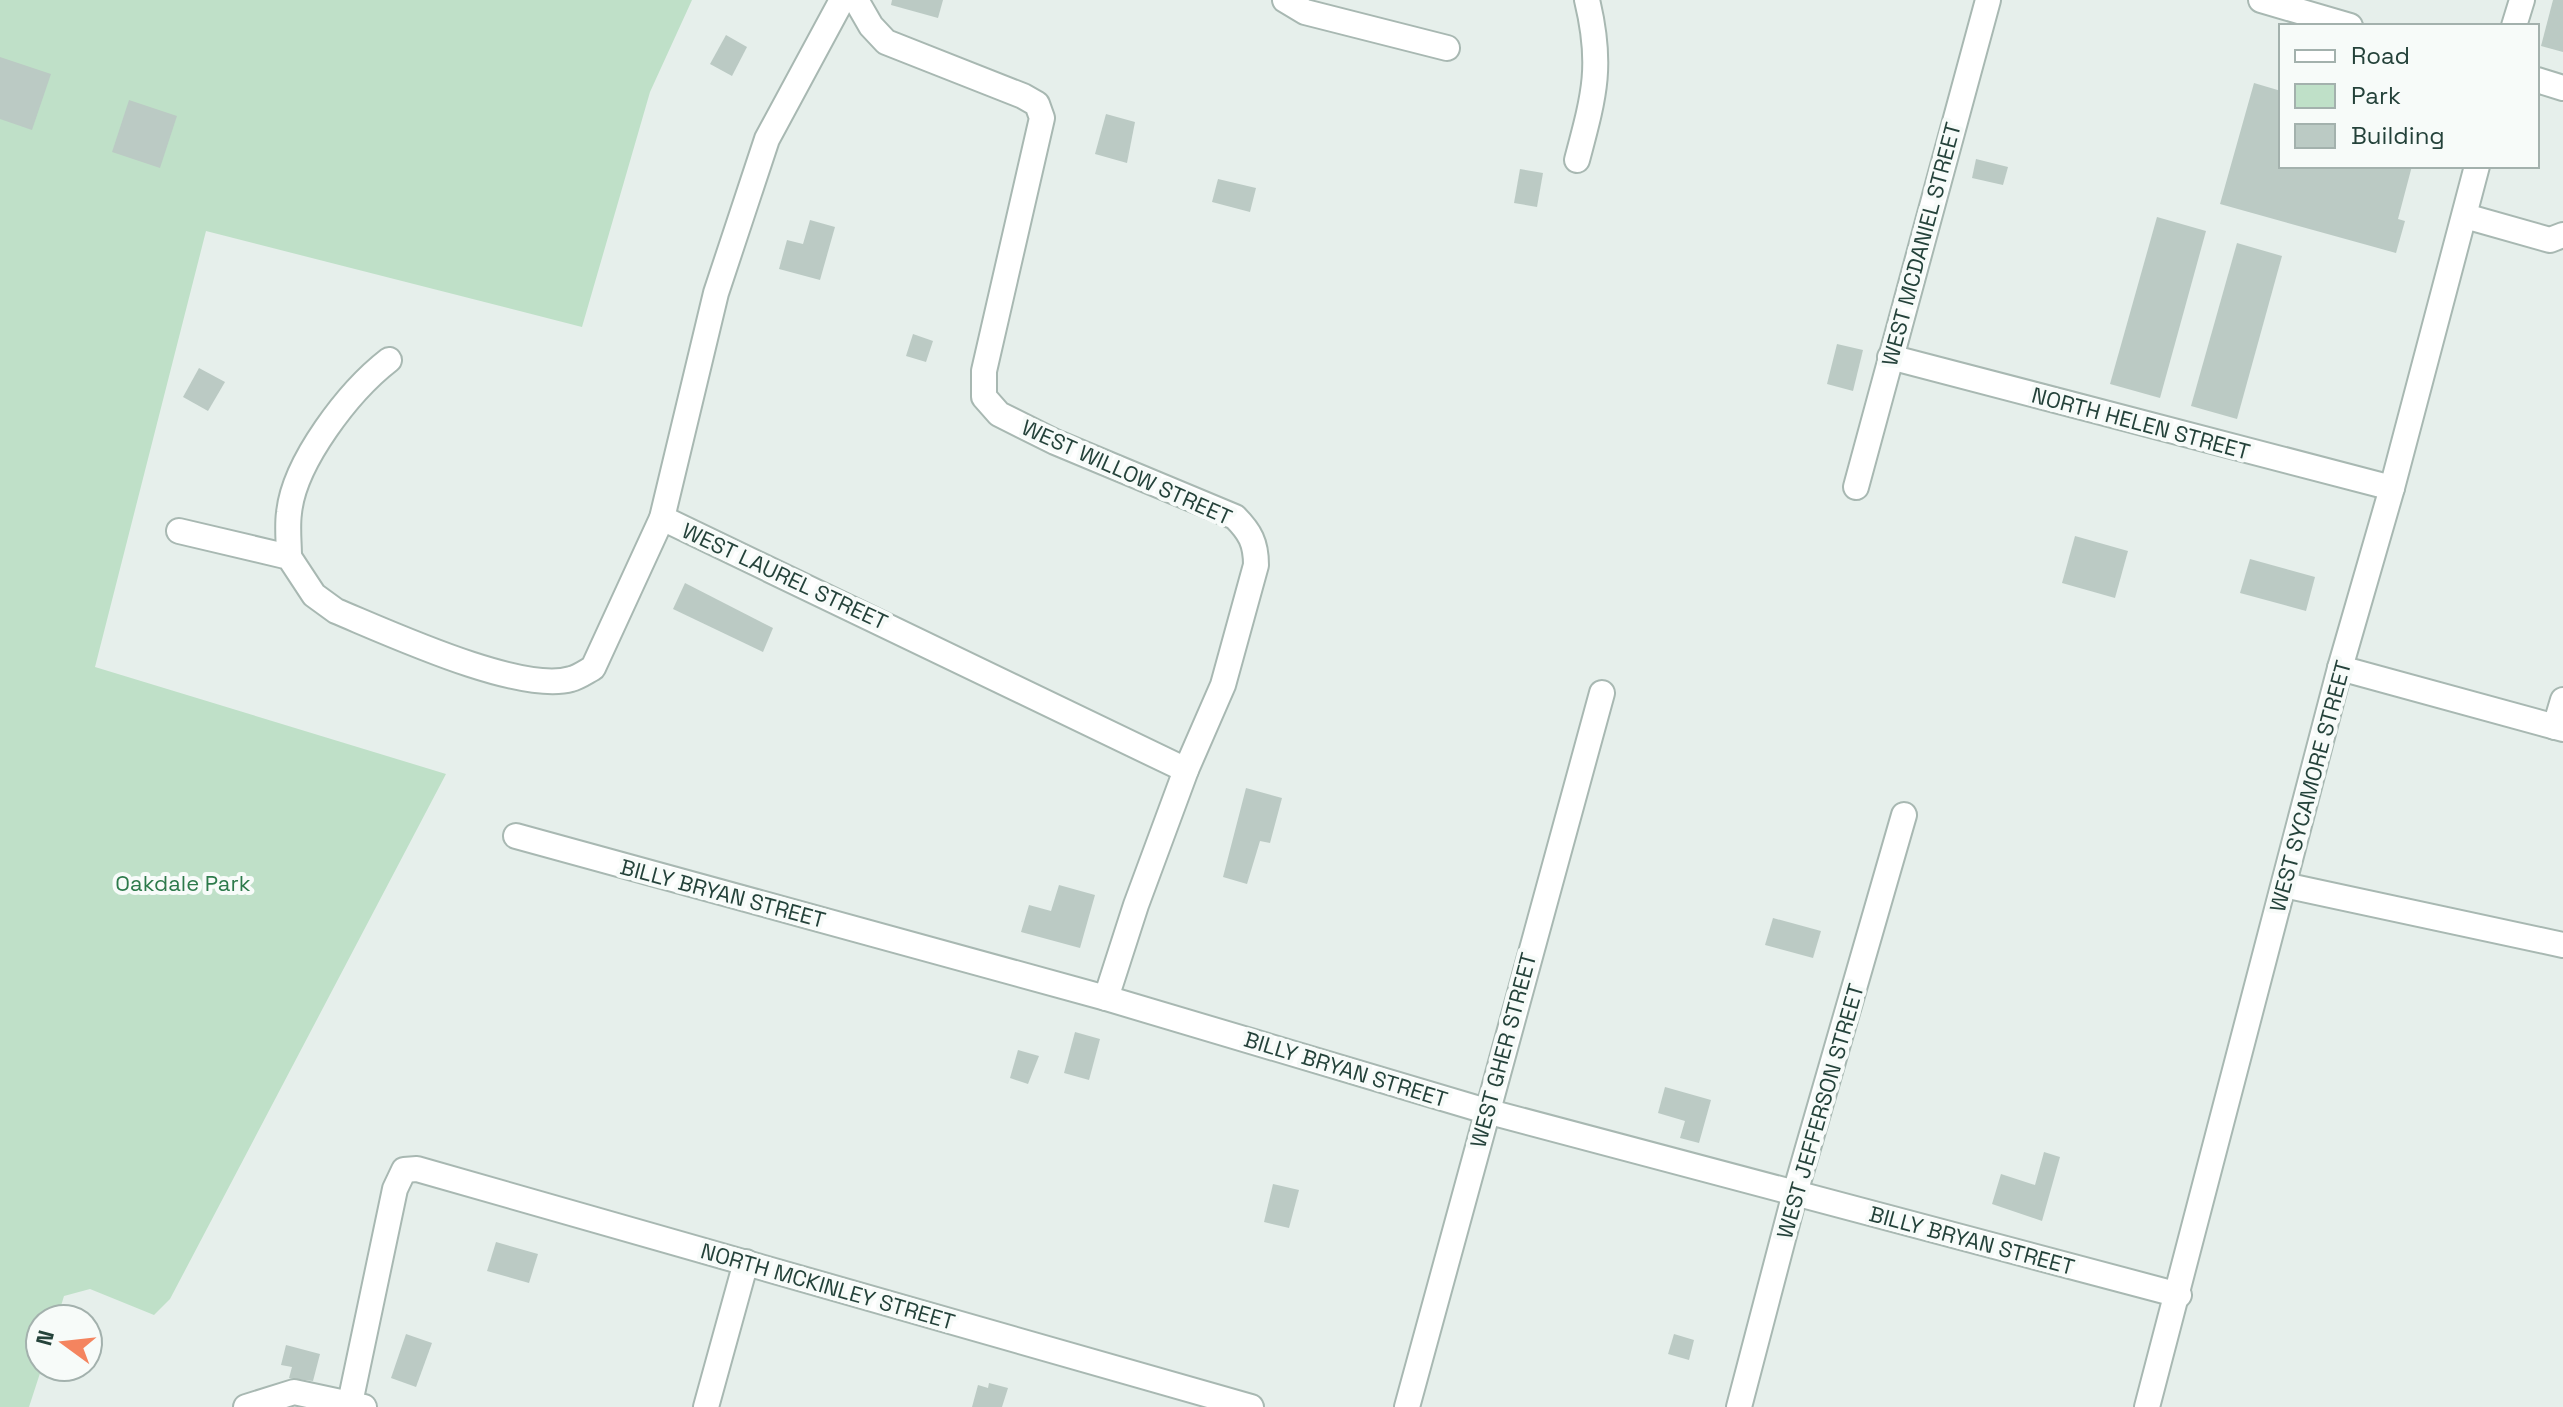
<svg xmlns="http://www.w3.org/2000/svg" width="2563" height="1407" font-family="'Space Grotesk',sans-serif">
<style>
.green{fill:#bfe0c8}
.building{fill:#bbcac4}
.lines{fill:none;stroke-linecap:round;stroke-linejoin:round}
.minor-casing{stroke:#a8b8b2;stroke-width:28}
.minor{stroke:#fff;stroke-width:24}
.labels{text-anchor:middle;stroke-width:8;stroke-linejoin:round;paint-order:stroke}
.street-label{font-size:22px;fill:#24423a;stroke:#f7fbf9}
.park-label{font-size:22px;fill:#2d7a4b;stroke:#f7fbf9}
</style>
<rect width="100%" height="100%" fill="#e6efeb"/>
<path class="green" d="M 0,0 L 692,0 L 650,92 L 582,327 L 206,231 L 95,667 L 446,774 L 170,1299 L 154,1315 L 90,1289 L 64,1296 L 57,1319 L 40,1319 L 42,1367 L 29,1407 L 0,1407 Z"/>
<g class="building">
<path d="M 892,0 L 943,0 L 938,18 L 891,5 Z"/>
<path d="M 2553,0 L 2563,0 L 2563,52 L 2541,46 Z"/>
<path d="M 726,35 L 747,47 L 732,76 L 710,64 Z"/>
<path d="M 0,57 L 51,74 L 32,130 L 0,119 Z"/>
<path d="M 2254,83 L 2281,91 L 2281,166 L 2412,166 L 2398,219 L 2405,221 L 2396,253 L 2220,204 Z"/>
<path d="M 129,100 L 177,116 L 160,168 L 112,152 Z"/>
<path d="M 1106,114 L 1135,122 L 1127,163 L 1095,154 Z"/>
<path d="M 1976,159 L 2008,167 L 2003,185 L 1972,178 Z"/>
<path d="M 1520,169 L 1543,173 L 1537,207 L 1514,203 Z"/>
<path d="M 1218,179 L 1256,188 L 1250,212 L 1212,202 Z"/>
<path d="M 2157,217 L 2206,231 L 2160,398 L 2110,384 Z"/>
<path d="M 810,220 L 835,227 L 820,280 L 779,269 L 787,240 L 803,244 Z"/>
<path d="M 2237,243 L 2282,256 L 2237,419 L 2191,406 Z"/>
<path d="M 913,334 L 933,341 L 926,362 L 906,356 Z"/>
<path d="M 1837,344 L 1863,350 L 1853,391 L 1827,384 Z"/>
<path d="M 199,368 L 225,382 L 208,411 L 183,397 Z"/>
<path d="M 2075,536 L 2128,551 L 2115,598 L 2062,583 Z"/>
<path d="M 2250,559 L 2315,577 L 2306,611 L 2240,593 Z"/>
<path d="M 685,583 L 773,628 L 763,652 L 673,609 Z"/>
<path d="M 1246,788 L 1282,798 L 1270,843 L 1260,841 L 1247,884 L 1223,877 Z"/>
<path d="M 1059,885 L 1095,895 L 1080,948 L 1021,932 L 1029,905 L 1051,911 Z"/>
<path d="M 1773,918 L 1821,931 L 1813,958 L 1765,945 Z"/>
<path d="M 1075,1032 L 1100,1039 L 1089,1080 L 1064,1073 Z"/>
<path d="M 1018,1050 L 1039,1056 L 1028,1084 L 1010,1078 Z"/>
<path d="M 1665,1087 L 1711,1100 L 1699,1143 L 1680,1138 L 1685,1121 L 1658,1113 Z"/>
<path d="M 2044,1152 L 2060,1157 L 2042,1221 L 1992,1204 L 2001,1174 L 2035,1185 Z"/>
<path d="M 1273,1184 L 1299,1190 L 1289,1228 L 1264,1222 Z"/>
<path d="M 496,1242 L 538,1254 L 529,1283 L 487,1271 Z"/>
<path d="M 406,1334 L 432,1343 L 416,1387 L 391,1378 Z"/>
<path d="M 1674,1334 L 1694,1340 L 1689,1360 L 1668,1354 Z"/>
<path d="M 286,1345 L 320,1354 L 313,1381 L 289,1378 L 292,1367 L 281,1365 Z"/>
<path d="M 989,1383 L 1008,1388 L 1002,1407 L 972,1407 L 978,1385 L 988,1388 Z"/>
</g>
<g class="lines">
<defs>
<g id="minor">
<path d="M 856,0 L 871,26 L 886,42 L 1023,96 L 1037,104 L 1042,118 L 984,371 L 984,397 L 999,414 L 1055,442 L 1235,517 C 1250,532 1256,543 1256,565 L 1223,685 L 1186,770 L 1136,905 L 1106,998"/>
<path d="M 1285,0 L 1305,12 L 1447,48"/>
<path d="M 2261,0 L 2350,26"/>
<path d="M 2514,26 L 2522,0"/>
<path d="M 2537,80 L 2563,88"/>
<path d="M 1577,160 C 1594,96 1603,66 1587,0"/>
<path d="M 2465,216 L 2550,240 L 2563,235"/>
<path d="M 1890,357 L 2392,488"/>
<path d="M 1856,487 L 1988,0"/>
<path d="M 662,518 L 1186,770"/>
<path d="M 179,531 L 289,557 L 314,595 L 336,611 C 387,632 520,694 571,679 C 579,677 587,671 593,668 L 662,518 L 716,293 L 767,139 L 842,0"/>
<path d="M 289,557 C 289,543 287,527 289,513 C 294,462 349,391 389,360"/>
<path d="M 2340,668 L 2563,729"/>
<path d="M 2555,727 L 2563,700"/>
<path d="M 516,836 L 1106,998 L 1486,1111 L 2179,1295"/>
<path d="M 2284,885 L 2563,945"/>
<path d="M 350,1403 L 395,1189 L 404,1170 L 417,1169 L 1251,1407"/>
<path d="M 246,1407 L 294,1392 L 364,1407"/>
<path d="M 706,1407 L 746,1262"/>
<path d="M 1407,1407 L 1602,693"/>
<path d="M 1739,1407 L 1795,1193 L 1904,815"/>
<path d="M 2147,1407 L 2340,668 L 2392,488 L 2477,166"/>
</g>
</defs>
<use href="#minor" class="minor-casing"/>
<use href="#minor" class="minor"/>
</g>
<g class="labels">
<g class="street-label">
<text transform="translate(1921 244) rotate(-75)" y="8">WEST MCDANIEL STREET</text>
<text transform="translate(2141 423) rotate(15)" y="8">NORTH HELEN STREET</text>
<text transform="translate(1127 472) rotate(24)" y="8">WEST WILLOW STREET</text>
<text transform="translate(785 576) rotate(25)" y="8">WEST LAUREL STREET</text>
<text transform="translate(2310 786) rotate(-75)" y="8">WEST SYCAMORE STREET</text>
<text transform="translate(723 893) rotate(15)" y="8">BILLY BRYAN STREET</text>
<text transform="translate(1503 1050) rotate(-75)" y="8">WEST GHER STREET</text>
<text transform="translate(1346 1069) rotate(17)" y="8">BILLY BRYAN STREET</text>
<text transform="translate(1820 1111) rotate(-74)" y="8">WEST JEFFERSON STREET</text>
<text transform="translate(1972 1240) rotate(15)" y="8">BILLY BRYAN STREET</text>
<text transform="translate(828 1286) rotate(16)" y="8">NORTH MCKINLEY STREET</text>
</g>
<g class="park-label">
<text x="183" y="891">Oakdale Park</text>
</g>
</g>
<rect x="2279" y="24" width="260" height="144" fill="#f7fbf9" stroke="#a3b1ad" stroke-width="2"/>
<rect x="2295" y="50" width="40" height="12" fill="#ffffff" stroke="#a3b1ad" stroke-width="2"/>
<text x="2351" y="64" font-size="24" fill="#24423a">Road</text>
<rect x="2295" y="84" width="40" height="24" fill="#bfe0c8" stroke="#a3b1ad" stroke-width="2"/>
<text x="2351" y="104" font-size="24" fill="#24423a">Park</text>
<rect x="2295" y="124" width="40" height="24" fill="#bbcac4" stroke="#a3b1ad" stroke-width="2"/>
<text x="2351" y="144" font-size="24" fill="#24423a">Building</text>
<g transform="translate(64 1343) rotate(285)"><circle r="38" fill="#f7fbf9" stroke="#a3b1ad" stroke-width="2"/>
<path d="M0-6L14 30L0 20L-14 30Z" fill="#f4845f"/>
<text y="-12" font-size="22" font-weight="bold" text-anchor="middle" fill="#24423a">N</text>
</g>
</svg>
